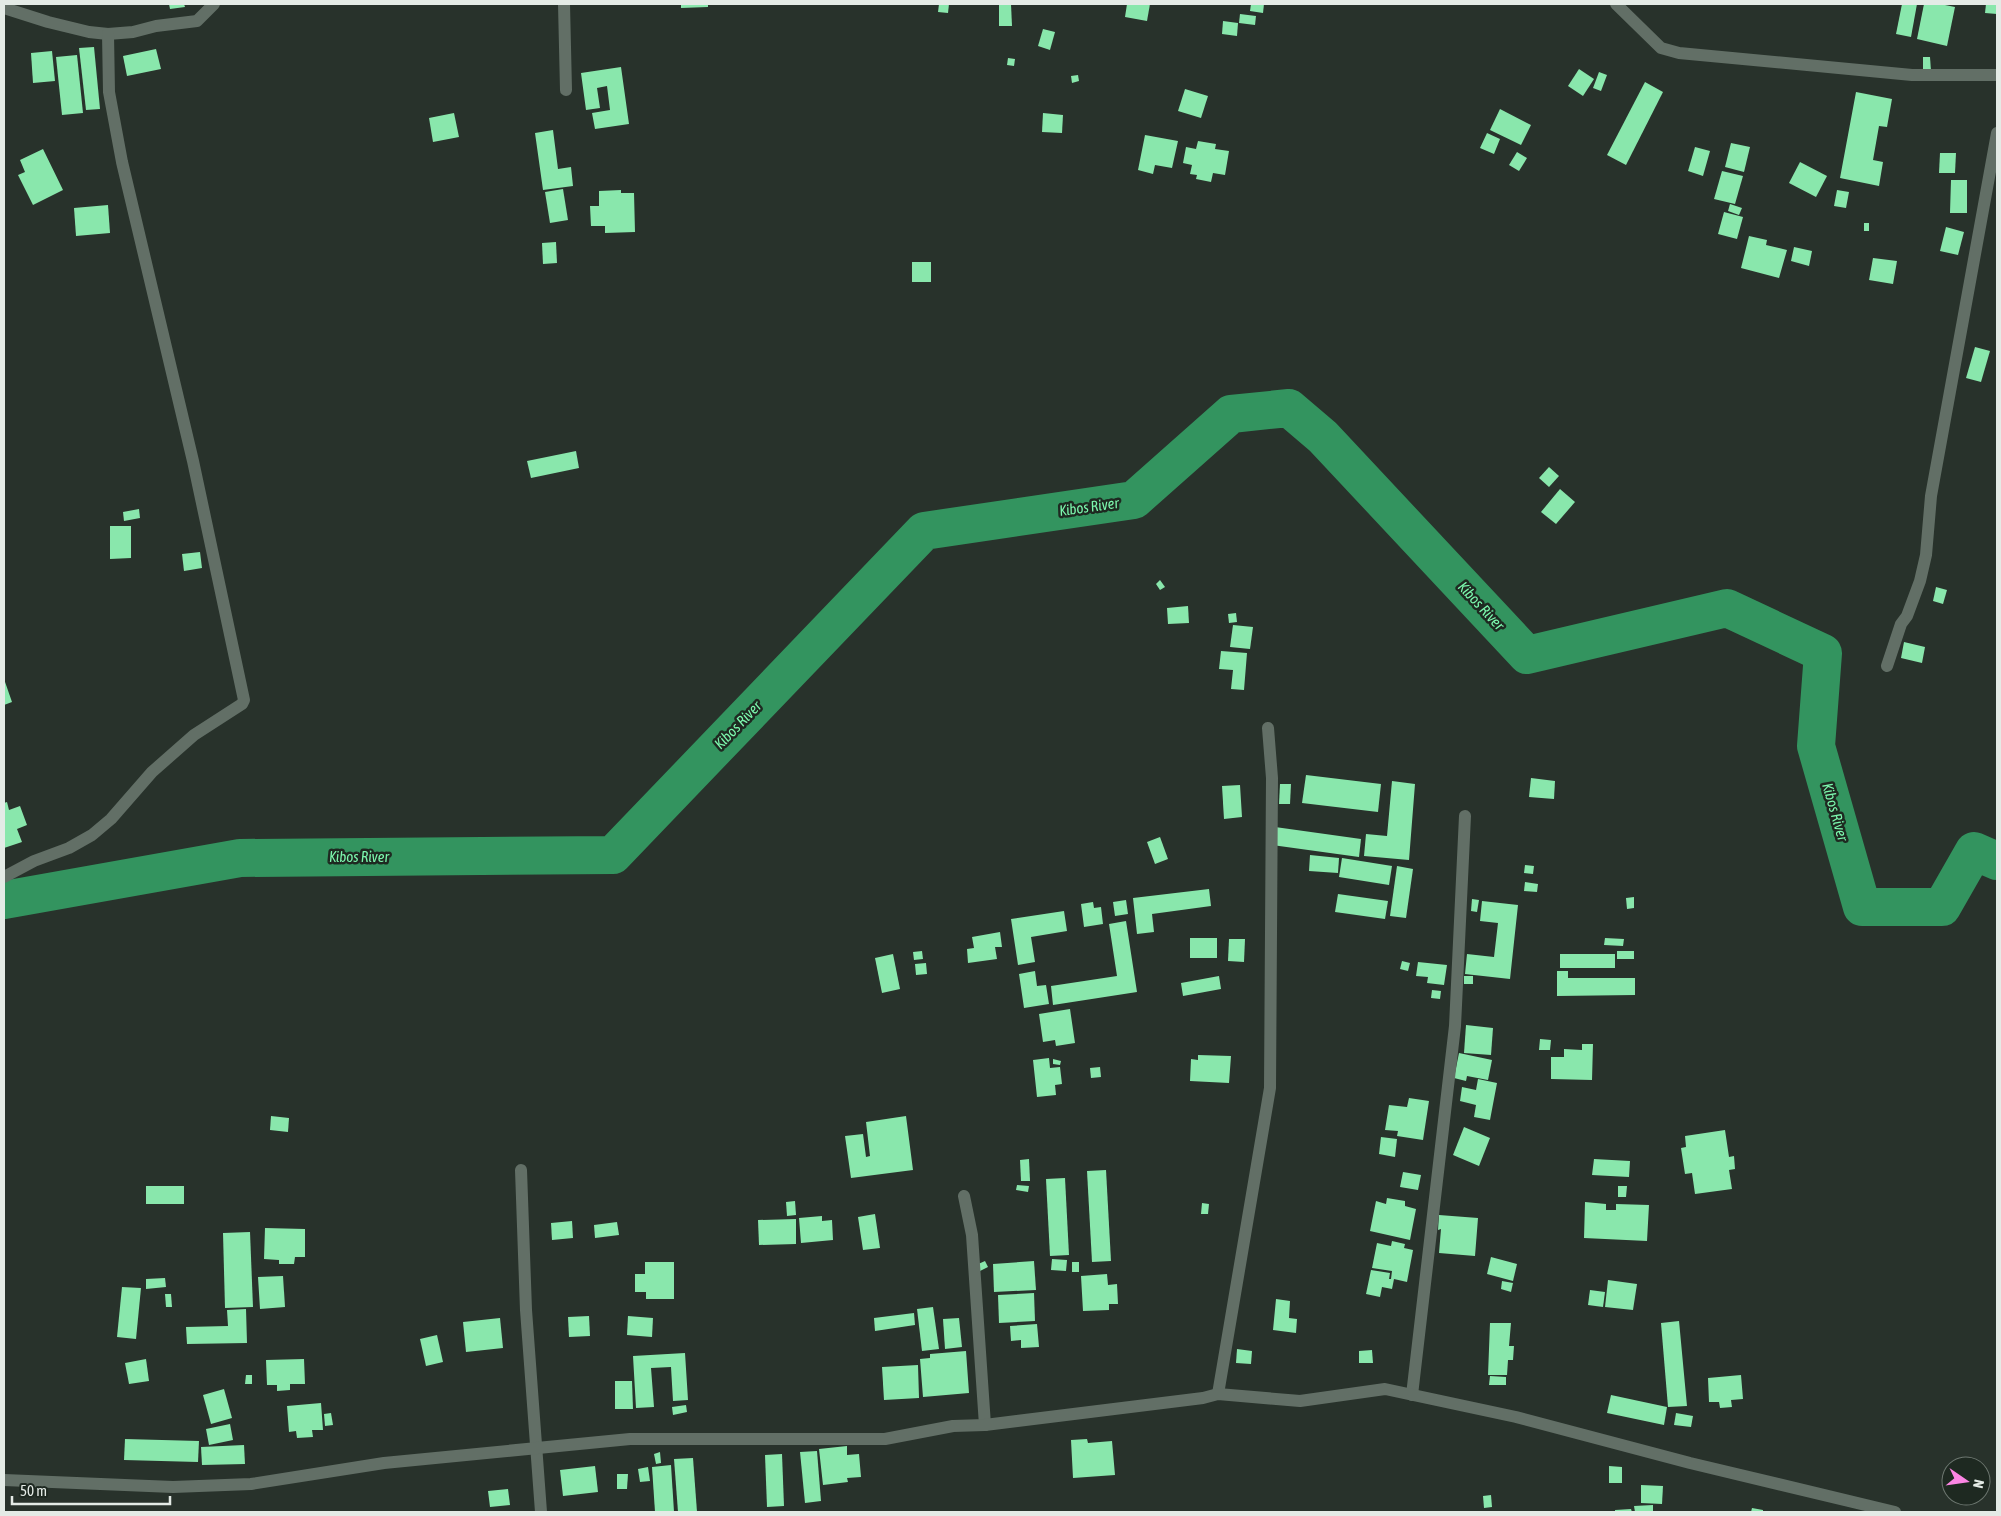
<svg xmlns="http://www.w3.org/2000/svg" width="2001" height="1516" font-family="'Asap Condensed',sans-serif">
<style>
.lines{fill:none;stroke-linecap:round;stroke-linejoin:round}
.river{stroke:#33945f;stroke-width:38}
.building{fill:#89e7ac}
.street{stroke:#626f66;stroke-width:12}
.labels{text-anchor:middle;stroke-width:5;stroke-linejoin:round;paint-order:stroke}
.water-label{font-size:15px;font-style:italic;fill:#7cf8ae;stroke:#1e2921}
</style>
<rect width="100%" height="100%" fill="#28322b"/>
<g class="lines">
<path class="river" d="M 4,900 L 240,858 L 613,855 L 924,531 L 1134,500 L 1231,414 L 1289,408 L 1323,437 L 1527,655 L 1727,608 L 1823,653 L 1816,746 L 1862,907 L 1942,907 L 1974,851 L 1997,861"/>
</g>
<g class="building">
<path d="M 169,4 L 184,4 L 185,7 L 170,9 Z"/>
<path d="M 681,4 L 708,4 L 708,7 L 681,8 Z"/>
<path d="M 939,4 L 949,4 L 948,13 L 938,12 Z"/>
<path d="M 999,4 L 1011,4 L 1012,26 L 999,26 Z"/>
<path d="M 1127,4 L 1150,4 L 1147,21 L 1125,17 Z"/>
<path d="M 1251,4 L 1264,4 L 1263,13 L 1250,11 Z"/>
<path d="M 1902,4 L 1917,4 L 1911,37 L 1896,34 Z"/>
<path d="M 1924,4 L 1940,4 L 1955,7 L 1947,46 L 1917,39 Z"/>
<path d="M 1986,4 L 1997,4 L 1997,14 L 1985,13 Z"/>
<path d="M 1240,14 L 1256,16 L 1255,25 L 1239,23 Z"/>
<path d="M 1223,21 L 1238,23 L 1237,36 L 1222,34 Z"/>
<path d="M 1043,29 L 1055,32 L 1050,50 L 1038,46 Z"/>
<path d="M 94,47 L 100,109 L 86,110 L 79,48 Z"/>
<path d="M 156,49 L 161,69 L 127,76 L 123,56 Z"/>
<path d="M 52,51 L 55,81 L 33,83 L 31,53 Z"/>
<path d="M 77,55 L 83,113 L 62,115 L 56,57 Z"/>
<path d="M 1923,57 L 1930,57 L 1931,71 L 1923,71 Z"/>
<path d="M 1008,58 L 1015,59 L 1014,66 L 1007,65 Z"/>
<path d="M 621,67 L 629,124 L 595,129 L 592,113 L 610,110 L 607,86 L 597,88 L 600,108 L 586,110 L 581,73 Z"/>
<path d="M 1579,69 L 1594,79 L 1583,96 L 1568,86 Z"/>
<path d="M 1599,72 L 1607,75 L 1601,91 L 1593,88 Z"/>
<path d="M 1078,75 L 1079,81 L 1072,83 L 1071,76 Z"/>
<path d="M 1645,82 L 1663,92 L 1626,165 L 1607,155 Z"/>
<path d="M 1185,89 L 1208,96 L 1201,118 L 1178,111 Z"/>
<path d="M 1856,92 L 1892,99 L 1887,127 L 1879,126 L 1873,160 L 1883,162 L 1879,186 L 1840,178 Z"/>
<path d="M 1500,109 L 1531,125 L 1521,145 L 1490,130 Z"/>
<path d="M 454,113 L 459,137 L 433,142 L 429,118 Z"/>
<path d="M 1043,113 L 1063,115 L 1062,133 L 1042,132 Z"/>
<path d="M 553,130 L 558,169 L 571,167 L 573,186 L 543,190 L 535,133 Z"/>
<path d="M 1487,133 L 1500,139 L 1494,154 L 1480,148 Z"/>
<path d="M 1145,135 L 1178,141 L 1172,168 L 1155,165 L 1153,174 L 1138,170 Z"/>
<path d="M 1198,141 L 1216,144 L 1215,149 L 1229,151 L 1225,175 L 1213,173 L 1211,182 L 1196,179 L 1197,175 L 1190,174 L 1192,165 L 1183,163 L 1186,147 L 1196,149 Z"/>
<path d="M 1731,143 L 1750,147 L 1744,172 L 1725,167 Z"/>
<path d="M 1695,147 L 1710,151 L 1703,176 L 1688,171 Z"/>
<path d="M 43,149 L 63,190 L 33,205 L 18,175 L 25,172 L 20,160 Z"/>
<path d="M 1517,152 L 1527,158 L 1519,171 L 1509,165 Z"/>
<path d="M 1940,153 L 1956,153 L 1955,173 L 1939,173 Z"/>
<path d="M 1800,162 L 1827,176 L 1816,197 L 1789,183 Z"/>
<path d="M 1722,171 L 1743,176 L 1735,204 L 1714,199 Z"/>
<path d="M 1951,180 L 1967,180 L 1967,213 L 1950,213 Z"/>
<path d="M 563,189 L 568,220 L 550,223 L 545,192 Z"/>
<path d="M 621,190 L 621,193 L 634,193 L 635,232 L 605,233 L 605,226 L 591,226 L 590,206 L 599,206 L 599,191 Z"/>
<path d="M 1837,190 L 1849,192 L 1846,208 L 1834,206 Z"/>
<path d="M 1730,204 L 1742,208 L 1739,215 L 1728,211 Z"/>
<path d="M 108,205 L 110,233 L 76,236 L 74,208 Z"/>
<path d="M 1724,212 L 1743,217 L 1737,239 L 1718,234 Z"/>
<rect x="1864" y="223" width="5" height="8"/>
<path d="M 1946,227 L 1964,232 L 1958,255 L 1940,251 Z"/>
<path d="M 1749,236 L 1767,240 L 1766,245 L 1787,250 L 1779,278 L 1741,268 Z"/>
<path d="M 556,242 L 557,263 L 543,264 L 542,243 Z"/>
<path d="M 1794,247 L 1812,251 L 1809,266 L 1791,261 Z"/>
<path d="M 1873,258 L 1897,261 L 1893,284 L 1869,280 Z"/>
<rect x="912" y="262" width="19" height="20"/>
<path d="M 1975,347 L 1990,351 L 1981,382 L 1966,378 Z"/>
<path d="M 576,451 L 579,468 L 531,478 L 527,461 Z"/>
<path d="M 1549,467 L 1559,476 L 1549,487 L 1539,478 Z"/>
<path d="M 1560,489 L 1575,502 L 1556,524 L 1541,512 Z"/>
<path d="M 139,509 L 140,518 L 124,521 L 123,512 Z"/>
<path d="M 110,526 L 131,526 L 131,558 L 110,559 Z"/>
<path d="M 200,552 L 202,568 L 184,571 L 182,554 Z"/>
<path d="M 1160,580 L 1165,587 L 1160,590 L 1156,584 Z"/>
<path d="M 1936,587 L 1947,590 L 1943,604 L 1933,601 Z"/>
<path d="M 1188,606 L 1189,623 L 1168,624 L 1167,608 Z"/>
<path d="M 1236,613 L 1237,622 L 1229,623 L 1228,614 Z"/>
<path d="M 1233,625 L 1253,627 L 1250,649 L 1230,647 Z"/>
<path d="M 1904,642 L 1925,647 L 1922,663 L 1901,658 Z"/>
<path d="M 1221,651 L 1247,653 L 1244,690 L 1231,689 L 1233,670 L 1219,669 Z"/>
<path d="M 4,679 L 12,702 L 4,705 Z"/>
<path d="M 1306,775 L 1381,784 L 1378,812 L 1302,803 Z"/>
<path d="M 1531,778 L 1555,781 L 1554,799 L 1529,797 Z"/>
<path d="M 1392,781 L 1415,784 L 1409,860 L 1364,856 L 1366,834 L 1387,836 Z"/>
<path d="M 1280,784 L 1291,784 L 1290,804 L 1279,804 Z"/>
<path d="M 1240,785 L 1242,817 L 1224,819 L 1222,786 Z"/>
<path d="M 7,802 L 9,810 L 20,806 L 27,825 L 17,829 L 22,842 L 4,848 L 4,803 Z"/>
<path d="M 1275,827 L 1361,839 L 1359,857 L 1272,845 Z"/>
<path d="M 1160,837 L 1168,859 L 1155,864 L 1147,842 Z"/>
<path d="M 1310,855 L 1339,858 L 1338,873 L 1309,871 Z"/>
<path d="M 1342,858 L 1392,866 L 1389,885 L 1339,877 Z"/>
<path d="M 1525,865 L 1534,866 L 1533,874 L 1524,873 Z"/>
<path d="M 1397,866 L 1413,869 L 1406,918 L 1390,916 Z"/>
<path d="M 1525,882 L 1538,884 L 1537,892 L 1524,891 Z"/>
<path d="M 1209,889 L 1211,906 L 1152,914 L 1154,932 L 1137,934 L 1133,898 Z"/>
<path d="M 1338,894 L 1388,901 L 1385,919 L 1335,912 Z"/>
<path d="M 1634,897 L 1634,908 L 1627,909 L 1626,898 Z"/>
<path d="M 1472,899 L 1479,900 L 1477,912 L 1471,911 Z"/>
<path d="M 1126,900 L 1128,914 L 1115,916 L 1113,902 Z"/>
<path d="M 1482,901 L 1518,905 L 1510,979 L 1465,974 L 1467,954 L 1494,957 L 1498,923 L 1480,921 Z"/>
<path d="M 1093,902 L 1094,908 L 1101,907 L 1103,924 L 1084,927 L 1081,904 Z"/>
<path d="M 1064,911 L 1067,931 L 1031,937 L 1035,962 L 1018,965 L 1011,919 Z"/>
<path d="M 1126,921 L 1137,992 L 1053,1005 L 1051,986 L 1117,976 L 1109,924 Z"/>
<path d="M 1000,932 L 1002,947 L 995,947 L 997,959 L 968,963 L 967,949 L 974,948 L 972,937 Z"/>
<rect x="1190" y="938" width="27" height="20"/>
<path d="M 1605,938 L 1624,939 L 1623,946 L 1604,945 Z"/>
<path d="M 1229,939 L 1245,939 L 1244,962 L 1228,961 Z"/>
<path d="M 922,951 L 923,959 L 914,960 L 913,952 Z"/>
<rect x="1617" y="951" width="17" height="8"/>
<path d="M 893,954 L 900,989 L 882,993 L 875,958 Z"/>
<rect x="1560" y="954" width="55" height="14"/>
<path d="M 1402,961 L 1410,963 L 1408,971 L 1400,969 Z"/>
<path d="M 1418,962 L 1447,965 L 1444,985 L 1427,983 L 1428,977 L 1416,976 Z"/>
<path d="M 926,963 L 927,974 L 916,975 L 915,964 Z"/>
<path d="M 1035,971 L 1037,986 L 1046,985 L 1049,1004 L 1024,1008 L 1019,974 Z"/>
<path d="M 1557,971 L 1568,971 L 1568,978 L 1635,978 L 1635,995 L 1557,996 Z"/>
<path d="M 1219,976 L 1221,989 L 1183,996 L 1181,983 Z"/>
<rect x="1464" y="976" width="9" height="8"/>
<path d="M 1432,990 L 1441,991 L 1440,999 L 1431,998 Z"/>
<path d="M 1070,1009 L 1075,1043 L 1056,1046 L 1055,1040 L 1043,1042 L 1039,1014 Z"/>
<path d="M 1466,1025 L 1493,1028 L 1491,1055 L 1464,1053 Z"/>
<path d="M 1540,1039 L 1551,1040 L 1550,1050 L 1539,1050 Z"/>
<path d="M 1582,1044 L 1593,1044 L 1592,1080 L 1551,1079 L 1551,1057 L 1564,1057 L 1564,1049 L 1582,1050 Z"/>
<path d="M 1459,1053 L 1492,1060 L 1488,1080 L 1467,1076 L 1466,1081 L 1454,1078 Z"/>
<path d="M 1198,1055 L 1231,1056 L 1229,1083 L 1190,1081 L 1191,1059 L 1198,1060 Z"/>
<path d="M 1049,1058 L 1050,1068 L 1060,1067 L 1062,1084 L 1055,1085 L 1056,1095 L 1037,1097 L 1033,1060 Z"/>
<path d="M 1053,1059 L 1061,1061 L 1060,1065 L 1053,1064 Z"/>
<path d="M 1100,1067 L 1101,1077 L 1091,1078 L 1090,1068 Z"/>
<path d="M 1478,1079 L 1497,1083 L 1490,1120 L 1474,1117 L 1476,1105 L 1460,1101 L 1462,1087 L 1476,1090 Z"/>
<path d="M 1409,1098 L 1429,1101 L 1423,1140 L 1397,1136 L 1398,1131 L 1385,1130 L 1389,1105 L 1407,1107 Z"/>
<path d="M 271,1116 L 289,1118 L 288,1132 L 270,1130 Z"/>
<path d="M 906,1116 L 913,1170 L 851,1178 L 845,1136 L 863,1134 L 866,1157 L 870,1156 L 866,1122 Z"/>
<path d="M 1464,1127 L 1490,1138 L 1479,1166 L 1453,1155 Z"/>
<path d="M 1725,1130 L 1729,1157 L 1734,1156 L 1735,1169 L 1729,1170 L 1732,1189 L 1695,1194 L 1692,1173 L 1685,1174 L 1681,1148 L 1686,1147 L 1685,1136 Z"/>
<path d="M 1381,1137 L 1397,1139 L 1395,1157 L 1379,1154 Z"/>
<path d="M 1029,1159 L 1030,1181 L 1021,1181 L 1020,1160 Z"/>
<path d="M 1594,1159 L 1630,1161 L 1629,1177 L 1592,1175 Z"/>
<path d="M 1106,1170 L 1111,1261 L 1092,1262 L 1087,1171 Z"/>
<path d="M 1403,1172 L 1421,1175 L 1418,1190 L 1400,1187 Z"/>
<path d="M 1065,1178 L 1069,1255 L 1050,1256 L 1046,1179 Z"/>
<path d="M 1017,1185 L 1029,1186 L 1028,1192 L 1016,1190 Z"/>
<rect x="146" y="1186" width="38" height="18"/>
<path d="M 1618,1186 L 1627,1186 L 1626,1197 L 1618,1197 Z"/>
<path d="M 1387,1198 L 1405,1201 L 1405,1206 L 1416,1209 L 1410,1240 L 1370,1231 L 1376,1201 L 1386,1204 Z"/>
<path d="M 795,1201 L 796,1215 L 787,1216 L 786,1202 Z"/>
<path d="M 1585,1202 L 1606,1204 L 1606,1210 L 1616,1210 L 1616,1204 L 1649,1205 L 1647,1241 L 1584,1238 Z"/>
<path d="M 1202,1203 L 1209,1204 L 1208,1214 L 1201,1214 Z"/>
<path d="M 875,1214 L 880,1248 L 863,1250 L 858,1217 Z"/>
<path d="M 1439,1215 L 1478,1218 L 1475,1256 L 1439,1253 L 1441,1229 L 1438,1230 Z"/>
<path d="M 822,1216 L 822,1221 L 832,1220 L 833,1240 L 801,1243 L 799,1218 Z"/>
<path d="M 796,1219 L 796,1244 L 759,1245 L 758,1220 Z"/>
<path d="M 572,1221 L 573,1238 L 552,1240 L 551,1223 Z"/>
<path d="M 617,1222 L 619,1235 L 595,1238 L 594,1225 Z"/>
<path d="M 265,1228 L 305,1229 L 305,1257 L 295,1257 L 294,1264 L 279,1264 L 279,1260 L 264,1259 Z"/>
<path d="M 250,1232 L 253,1307 L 225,1308 L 223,1233 Z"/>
<path d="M 1392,1241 L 1405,1244 L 1404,1248 L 1413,1250 L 1407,1282 L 1394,1279 L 1392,1289 L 1382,1287 L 1380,1297 L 1366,1294 L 1371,1270 L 1390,1273 L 1389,1279 L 1391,1279 L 1392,1271 L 1372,1268 L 1377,1243 L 1391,1246 Z"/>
<path d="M 1491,1257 L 1517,1264 L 1513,1281 L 1487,1274 Z"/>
<path d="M 1052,1259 L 1067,1260 L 1066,1271 L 1051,1270 Z"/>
<path d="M 985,1261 L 988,1267 L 978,1272 L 976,1265 Z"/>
<path d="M 1034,1261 L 1036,1290 L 994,1292 L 993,1264 Z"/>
<path d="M 645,1262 L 674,1262 L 674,1299 L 646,1299 L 646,1292 L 635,1292 L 635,1274 L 645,1274 Z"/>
<rect x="1072" y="1262" width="7" height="10"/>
<path d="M 1107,1274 L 1108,1285 L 1117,1284 L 1118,1304 L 1109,1304 L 1109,1310 L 1083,1311 L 1081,1276 Z"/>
<path d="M 283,1276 L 285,1307 L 260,1309 L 258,1277 Z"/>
<path d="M 165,1278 L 166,1287 L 146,1289 L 146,1279 Z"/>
<path d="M 1608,1280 L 1637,1284 L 1633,1310 L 1605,1307 Z"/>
<path d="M 1502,1281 L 1513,1283 L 1511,1292 L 1501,1289 Z"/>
<path d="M 122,1287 L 141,1288 L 136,1339 L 117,1337 Z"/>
<path d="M 1590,1290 L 1605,1292 L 1603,1307 L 1588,1305 Z"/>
<path d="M 1034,1293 L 1035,1321 L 999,1323 L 998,1295 Z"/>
<path d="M 165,1294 L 171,1294 L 172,1307 L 166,1307 Z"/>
<path d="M 1276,1299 L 1290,1301 L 1289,1318 L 1297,1319 L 1296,1333 L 1273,1330 Z"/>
<path d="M 933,1307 L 939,1349 L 922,1351 L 917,1309 Z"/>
<path d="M 246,1309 L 247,1343 L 187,1344 L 186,1327 L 228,1326 L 227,1310 Z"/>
<path d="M 914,1313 L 915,1325 L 875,1331 L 874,1318 Z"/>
<path d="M 589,1316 L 590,1336 L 569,1337 L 568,1317 Z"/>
<path d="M 628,1316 L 653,1318 L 652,1337 L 627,1335 Z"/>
<path d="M 500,1318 L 503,1348 L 466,1352 L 463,1322 Z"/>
<path d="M 959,1318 L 962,1347 L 945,1349 L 943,1319 Z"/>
<path d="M 1679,1321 L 1687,1406 L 1668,1407 L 1661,1323 Z"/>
<path d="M 1490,1323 L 1511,1323 L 1509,1346 L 1514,1346 L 1513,1360 L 1508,1360 L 1507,1375 L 1488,1375 Z"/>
<path d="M 1037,1324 L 1039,1347 L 1021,1348 L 1021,1340 L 1011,1341 L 1010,1326 Z"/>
<path d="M 437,1335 L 443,1362 L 426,1366 L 420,1339 Z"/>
<path d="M 1237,1349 L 1252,1351 L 1251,1364 L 1236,1363 Z"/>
<path d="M 1372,1350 L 1373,1363 L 1359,1363 L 1359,1351 Z"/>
<path d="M 966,1351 L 969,1393 L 923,1397 L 920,1359 L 930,1358 L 930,1354 Z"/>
<path d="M 685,1353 L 688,1400 L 673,1401 L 671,1367 L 651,1368 L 654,1407 L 636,1408 L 633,1356 Z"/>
<path d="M 146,1359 L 149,1381 L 129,1384 L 125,1363 Z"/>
<path d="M 304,1359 L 305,1384 L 290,1384 L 290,1390 L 277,1391 L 277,1385 L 267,1385 L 266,1360 Z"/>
<path d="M 918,1365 L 919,1398 L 884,1400 L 882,1367 Z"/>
<path d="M 246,1375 L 252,1375 L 252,1384 L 245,1384 Z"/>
<path d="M 1741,1375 L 1743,1399 L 1731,1400 L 1732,1407 L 1720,1408 L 1719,1402 L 1709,1402 L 1708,1378 Z"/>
<path d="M 1490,1376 L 1506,1377 L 1506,1385 L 1489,1385 Z"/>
<path d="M 615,1381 L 632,1381 L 633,1409 L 615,1409 Z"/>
<path d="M 224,1389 L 232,1418 L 211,1424 L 203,1395 Z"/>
<path d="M 1611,1395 L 1667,1407 L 1664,1425 L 1607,1413 Z"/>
<path d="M 321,1403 L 323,1430 L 312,1430 L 313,1437 L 297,1438 L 296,1431 L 289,1432 L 287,1406 Z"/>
<path d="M 686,1405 L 687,1412 L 673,1415 L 672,1407 Z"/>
<path d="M 331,1413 L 333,1425 L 325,1426 L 324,1414 Z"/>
<path d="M 1676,1413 L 1693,1416 L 1691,1427 L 1674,1425 Z"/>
<path d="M 230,1424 L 233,1440 L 209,1445 L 206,1429 Z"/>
<path d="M 125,1439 L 199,1441 L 198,1462 L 124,1460 Z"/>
<path d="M 1087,1439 L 1088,1443 L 1112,1441 L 1115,1475 L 1073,1478 L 1071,1440 Z"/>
<path d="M 244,1445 L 245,1464 L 202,1465 L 201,1447 Z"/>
<path d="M 847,1446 L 847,1455 L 859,1454 L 861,1477 L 847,1478 L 848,1482 L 823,1485 L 819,1449 Z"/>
<path d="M 817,1451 L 821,1501 L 805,1503 L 800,1452 Z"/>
<path d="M 660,1452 L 661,1463 L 656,1464 L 654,1454 Z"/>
<path d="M 782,1454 L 784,1506 L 767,1507 L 765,1455 Z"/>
<path d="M 693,1458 L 697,1512 L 678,1512 L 674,1459 Z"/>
<path d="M 671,1465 L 674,1512 L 655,1512 L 652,1467 Z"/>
<path d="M 595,1466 L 598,1492 L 563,1496 L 560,1470 Z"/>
<path d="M 1609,1466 L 1622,1467 L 1622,1483 L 1609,1483 Z"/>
<path d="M 648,1467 L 650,1481 L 640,1482 L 638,1469 Z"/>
<path d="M 617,1474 L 628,1474 L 627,1489 L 617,1489 Z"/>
<path d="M 1641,1485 L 1663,1486 L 1662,1504 L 1641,1503 Z"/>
<path d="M 508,1489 L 510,1505 L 490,1507 L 488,1491 Z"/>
<path d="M 1491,1495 L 1492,1507 L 1484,1508 L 1483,1496 Z"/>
<path d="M 1653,1505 L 1653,1512 L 1635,1512 L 1634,1506 Z"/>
<path d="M 1752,1508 L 1763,1510 L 1763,1512 L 1751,1512 Z"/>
<path d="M 1631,1509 L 1632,1512 L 1615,1512 L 1615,1510 Z"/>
</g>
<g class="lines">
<g class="street">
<path d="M 564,4 L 566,90"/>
<path d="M 1616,4 L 1661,48 L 1679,53 L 1912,75 L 1997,75"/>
<path d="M 4,8 L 48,22 L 89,32 L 108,34 L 133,32 L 156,26 L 197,21 L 214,4"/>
<path d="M 1887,666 L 1901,624 L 1907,616 L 1920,581 L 1926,555 L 1931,496 L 1997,133"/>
<path d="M 4,877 L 34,861 L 69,848 L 92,835 L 111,819 L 152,772 L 194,735 L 242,704 L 244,700 L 193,461 L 122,162 L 109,92 L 108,34"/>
<path d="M 521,1170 L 526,1310 L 541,1512"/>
<path d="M 964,1196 L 972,1235 L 985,1425"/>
<path d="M 1218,1394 L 1270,1088 L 1272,778 L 1268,728"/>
<path d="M 1412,1395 L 1455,1026 L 1465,816"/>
<path d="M 4,1480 L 173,1487 L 251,1484 L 384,1463 L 630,1439 L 885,1439 L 953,1426 L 985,1425 L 1203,1398 L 1218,1394 L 1300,1401 L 1385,1389 L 1516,1417 L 1690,1463 L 1895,1512"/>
</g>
</g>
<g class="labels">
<g class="water-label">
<text transform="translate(1089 507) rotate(-8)" y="5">Kibos River</text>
<text transform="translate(1481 606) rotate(47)" y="5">Kibos River</text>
<text transform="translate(738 725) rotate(-46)" y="5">Kibos River</text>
<text transform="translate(1835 812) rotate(74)" y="5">Kibos River</text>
<text x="359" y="862">Kibos River</text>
</g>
</g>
<rect width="2001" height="1516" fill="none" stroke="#e4ebe6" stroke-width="10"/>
<g transform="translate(1966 1481) rotate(103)"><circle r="24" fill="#1e2921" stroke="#6d7770"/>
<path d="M0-4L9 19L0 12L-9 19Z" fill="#fc86e4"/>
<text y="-8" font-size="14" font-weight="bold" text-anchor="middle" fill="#e4ebe6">N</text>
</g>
<path d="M12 1496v8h158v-8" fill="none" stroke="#e4ebe6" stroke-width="2.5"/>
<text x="20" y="1496" font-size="15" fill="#e4ebe6" stroke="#1e2921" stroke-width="4" paint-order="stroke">50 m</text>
</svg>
